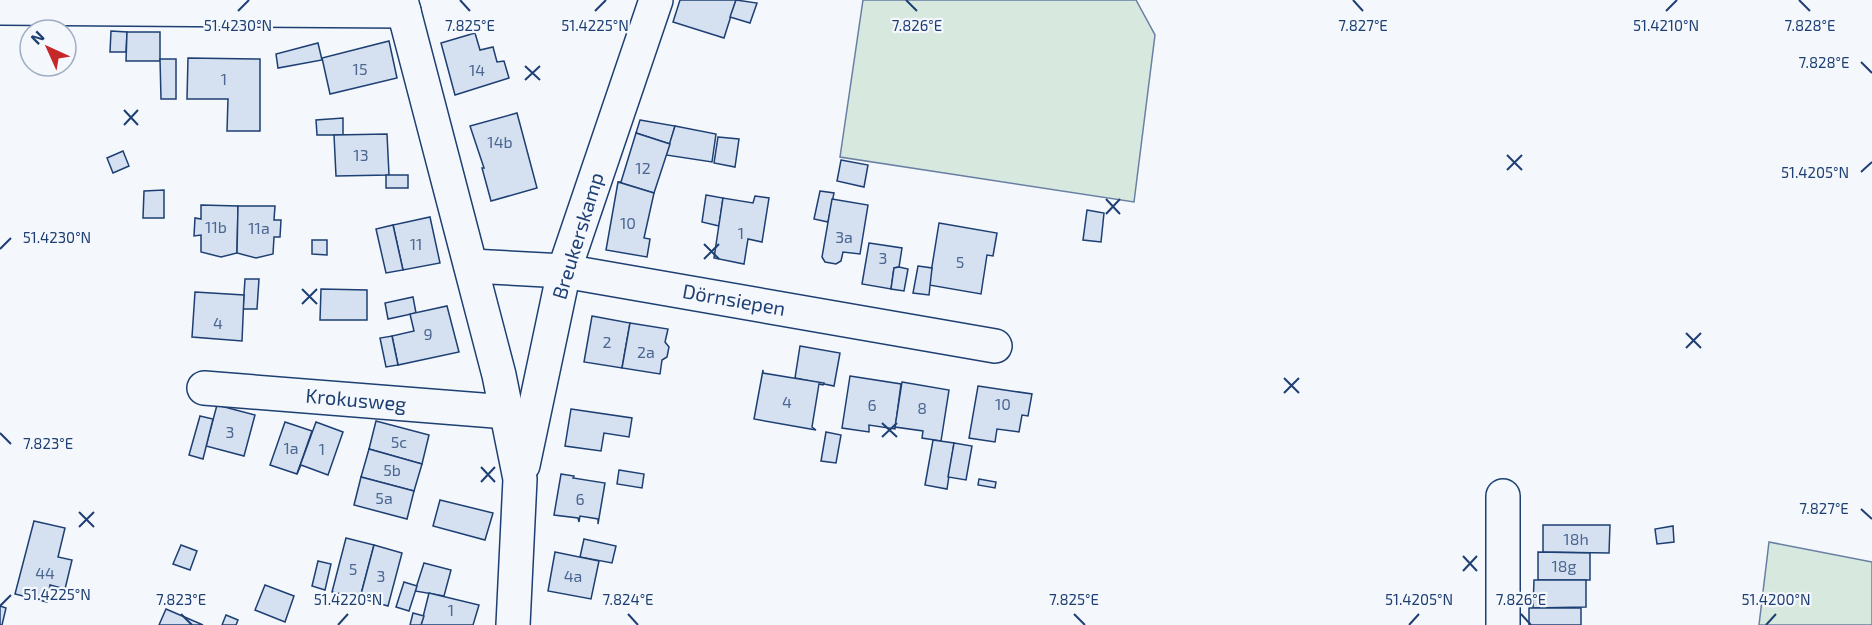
<svg xmlns="http://www.w3.org/2000/svg" width="1872" height="625" font-family="'Exo 2',sans-serif">
<style>
.green{fill:#d7e8df;stroke:#687fa3;stroke-width:1.5}
.building{fill:#d5e0f0;stroke:#1d3f73;stroke-width:1.5}
.lines{fill:none;stroke-linecap:round;stroke-linejoin:round}
.minor-casing{stroke:#1d3f73;stroke-width:36}
.minor{stroke:#f4f7fb;stroke-width:33}
.ticks{fill:none;stroke:#1d3f73;stroke-width:2}
.labels{text-anchor:middle;stroke-width:4.5;stroke-linejoin:round;paint-order:stroke}
.number-label{font-size:16px;fill:#4b6792}
.street-label{font-size:20px;fill:#1d3f73;stroke:#f4f7fb}
.ticks-label{font-size:15px;text-anchor:middle;fill:#1d3f73;stroke:#f4f7fb;stroke-width:4.5;stroke-linejoin:round;paint-order:stroke}
</style>
<rect width="100%" height="100%" fill="#f4f7fb"/>
<g class="green">
<path d="M 863,0 L 1136,0 L 1155,35 L 1134,202 L 840,157 Z"/>
<path d="M 1769,542 L 1872,562 L 1872,625 L 1759,625 Z"/>
</g>
<g class="building">
<path d="M 680,0 L 736,0 L 724,38 L 673,22 Z"/>
<path d="M 736,0 L 757,3 L 750,23 L 730,17 Z"/>
<path d="M 111,31 L 127,32 L 126,52 L 110,52 Z"/>
<path d="M 127,32 L 160,32 L 160,61 L 126,61 Z"/>
<path d="M 475,33 L 480,50 L 493,47 L 497,62 L 504,61 L 509,78 L 455,95 L 441,43 Z"/>
<path d="M 389,41 L 397,78 L 330,94 L 322,58 Z"/>
<path d="M 318,43 L 322,60 L 278,68 L 276,54 Z"/>
<path d="M 188,58 L 260,59 L 260,131 L 227,131 L 228,99 L 187,99 Z"/>
<path d="M 160,59 L 176,59 L 176,99 L 161,99 Z"/>
<path d="M 517,113 L 537,188 L 491,201 L 482,168 L 484,168 L 470,126 Z"/>
<path d="M 343,118 L 343,135 L 317,135 L 316,120 Z"/>
<path d="M 640,120 L 675,126 L 670,144 L 636,133 Z"/>
<path d="M 675,126 L 716,134 L 712,162 L 666,155 Z"/>
<path d="M 636,133 L 670,144 L 654,193 L 618,182 L 621,182 Z"/>
<path d="M 387,134 L 389,175 L 336,176 L 334,135 Z"/>
<path d="M 718,137 L 739,139 L 735,167 L 714,163 Z"/>
<path d="M 123,151 L 129,166 L 113,173 L 107,158 Z"/>
<path d="M 841,160 L 868,165 L 864,187 L 837,181 Z"/>
<rect x="386" y="175" width="22" height="13"/>
<path d="M 618,182 L 654,193 L 644,238 L 650,239 L 647,257 L 606,250 Z"/>
<path d="M 164,190 L 164,218 L 143,218 L 144,191 Z"/>
<path d="M 820,191 L 834,193 L 828,222 L 814,219 Z"/>
<path d="M 706,195 L 723,198 L 719,226 L 702,222 Z"/>
<path d="M 755,196 L 769,198 L 762,242 L 748,239 L 744,264 L 714,258 L 723,198 L 753,203 Z"/>
<path d="M 832,199 L 868,205 L 860,254 L 843,252 L 841,261 L 836,264 L 825,262 L 822,257 Z"/>
<path d="M 201,205 L 238,206 L 237,253 L 221,257 L 201,252 L 201,235 L 194,236 L 195,218 L 201,219 Z"/>
<path d="M 238,206 L 275,206 L 274,220 L 281,220 L 280,237 L 274,237 L 273,254 L 256,258 L 237,253 Z"/>
<path d="M 1087,210 L 1104,213 L 1101,242 L 1083,240 Z"/>
<path d="M 430,217 L 440,263 L 403,270 L 393,225 Z"/>
<path d="M 939,223 L 997,233 L 993,256 L 987,255 L 981,294 L 929,285 Z"/>
<path d="M 393,225 L 403,270 L 386,273 L 376,229 Z"/>
<path d="M 312,240 L 327,240 L 327,255 L 312,254 Z"/>
<path d="M 869,243 L 902,248 L 899,267 L 894,268 L 891,289 L 862,284 Z"/>
<path d="M 918,266 L 932,268 L 929,295 L 913,293 Z"/>
<path d="M 899,267 L 908,269 L 904,291 L 891,289 L 894,268 Z"/>
<path d="M 245,279 L 259,279 L 257,309 L 243,309 Z"/>
<path d="M 321,289 L 367,290 L 367,320 L 320,320 Z"/>
<path d="M 195,292 L 244,295 L 242,341 L 192,337 Z"/>
<path d="M 413,297 L 416,313 L 388,319 L 385,303 Z"/>
<path d="M 447,306 L 459,352 L 398,365 L 392,336 L 414,331 L 410,314 Z"/>
<path d="M 592,316 L 630,323 L 622,368 L 584,362 Z"/>
<path d="M 630,323 L 668,329 L 665,342 L 669,347 L 667,357 L 662,360 L 660,374 L 622,368 Z"/>
<path d="M 392,336 L 398,365 L 386,367 L 380,338 Z"/>
<path d="M 800,346 L 840,353 L 834,386 L 795,378 Z"/>
<path d="M 763,370 L 763,373 L 824,383 L 823,385 L 819,384 L 812,427 L 816,430 L 754,419 Z"/>
<path d="M 850,376 L 901,384 L 895,429 L 869,425 L 869,432 L 842,428 Z"/>
<path d="M 902,382 L 949,390 L 941,441 L 922,438 L 923,431 L 895,427 Z"/>
<path d="M 978,386 L 1032,394 L 1028,416 L 1022,415 L 1019,432 L 997,429 L 995,442 L 969,438 Z"/>
<path d="M 217,405 L 255,415 L 244,456 L 206,446 Z"/>
<path d="M 571,409 L 632,418 L 629,437 L 604,433 L 601,451 L 565,446 Z"/>
<path d="M 200,416 L 213,419 L 203,459 L 189,455 Z"/>
<path d="M 376,421 L 429,435 L 422,464 L 369,449 Z"/>
<path d="M 285,422 L 312,431 L 297,474 L 270,465 Z"/>
<path d="M 316,422 L 343,432 L 328,475 L 301,465 L 297,474 Z"/>
<path d="M 826,432 L 841,435 L 836,463 L 821,461 Z"/>
<path d="M 933,440 L 954,443 L 947,489 L 925,485 Z"/>
<path d="M 954,443 L 972,446 L 966,480 L 948,477 Z"/>
<path d="M 369,449 L 422,464 L 414,491 L 361,477 Z"/>
<path d="M 619,470 L 644,474 L 642,488 L 617,484 Z"/>
<path d="M 561,474 L 574,476 L 573,478 L 605,483 L 598,524 L 598,519 L 580,516 L 579,522 L 578,518 L 554,515 Z"/>
<path d="M 361,477 L 414,491 L 407,519 L 354,505 Z"/>
<path d="M 979,479 L 996,482 L 995,488 L 978,485 Z"/>
<path d="M 440,500 L 493,513 L 485,540 L 433,526 Z"/>
<path d="M 34,521 L 65,528 L 58,557 L 72,560 L 65,589 L 50,585 L 47,602 L 15,594 Z"/>
<path d="M 1543,525 L 1610,525 L 1609,553 L 1543,552 Z"/>
<path d="M 1673,526 L 1674,542 L 1657,544 L 1655,529 Z"/>
<path d="M 346,538 L 374,545 L 360,598 L 332,592 Z"/>
<path d="M 584,539 L 616,546 L 612,563 L 580,557 Z"/>
<path d="M 181,545 L 197,551 L 190,570 L 173,564 Z"/>
<path d="M 374,545 L 402,553 L 388,606 L 360,598 Z"/>
<path d="M 555,552 L 599,561 L 591,599 L 548,591 Z"/>
<path d="M 1538,552 L 1590,553 L 1590,580 L 1538,580 Z"/>
<path d="M 318,561 L 331,564 L 325,590 L 312,586 Z"/>
<path d="M 424,563 L 451,570 L 444,596 L 415,591 Z"/>
<path d="M 1534,580 L 1586,580 L 1586,607 L 1533,608 Z"/>
<path d="M 404,582 L 417,586 L 409,611 L 396,607 Z"/>
<path d="M 265,585 L 294,596 L 285,622 L 255,610 Z"/>
<path d="M 429,593 L 479,605 L 473,625 L 421,625 Z"/>
<path d="M 0,606 L 6,608 L 2,625 L 0,625 Z"/>
<rect x="1529" y="608" width="52" height="17"/>
<path d="M 166,609 L 203,625 L 159,625 Z"/>
<path d="M 413,613 L 424,616 L 421,625 L 410,625 Z"/>
<path d="M 226,615 L 238,620 L 236,625 L 222,625 Z"/>
</g>
<g class="lines">
<defs>
<g id="minor">
<path d="M 401,0 L 499,375 L 520,479 L 513,625"/>
<path d="M 0,8 L 404,11"/>
<path d="M 471,266 L 564,271 L 995,346"/>
<path d="M 204,388 L 507,412"/>
<path d="M 523,465 L 564,271 L 656,0"/>
<path d="M 1503,496 L 1503,625"/>
</g>
</defs>
<use href="#minor" class="minor-casing"/>
<use href="#minor" class="minor"/>
</g>
<path class="ticks" d="M 460,0 L 470,11M 906,0 L 917,11M 1353,0 L 1363,11M 1799,0 L 1810,11M 238,11 L 249,0M 595,11 L 606,0M 1666,11 L 1677,0M 1861,62 L 1872,73M 525,66 L 540,80M 525,80 L 540,66M 124,110 L 138,125M 124,125 L 138,110M 1507,155 L 1522,170M 1507,170 L 1522,155M 1861,172 L 1872,162M 1106,199 L 1120,214M 1106,214 L 1120,199M 704,244 L 719,259M 0,249 L 11,238M 704,259 L 719,244M 302,289 L 317,304M 302,304 L 317,289M 1686,333 L 1701,348M 1686,348 L 1701,333M 1284,378 L 1299,393M 1284,393 L 1299,378M 882,423 L 897,437M 0,433 L 11,444M 882,437 L 897,423M 481,467 L 495,482M 481,482 L 495,467M 1861,509 L 1872,519M 79,512 L 94,527M 79,527 L 94,512M 1463,556 L 1477,571M 1463,571 L 1477,556M 0,606 L 11,595M 181,614 L 192,625M 628,614 L 638,625M 1074,614 L 1085,625M 1521,614 L 1531,625M 338,625 L 348,614M 1409,625 L 1419,614M 1766,625 L 1776,614"/>
<g class="labels">
<g class="number-label">
<text x="360" y="75">15</text>
<text x="477" y="76">14</text>
<text x="224" y="85">1</text>
<text x="500" y="148">14b</text>
<text x="361" y="161">13</text>
<text x="643" y="174">12</text>
<text x="628" y="229">10</text>
<text x="216" y="233">11b</text>
<text x="259" y="234">11a</text>
<text x="741" y="239">1</text>
<text x="844" y="243">3a</text>
<text x="416" y="250">11</text>
<text x="883" y="264">3</text>
<text x="960" y="268">5</text>
<text x="218" y="329">4</text>
<text x="428" y="340">9</text>
<text x="607" y="348">2</text>
<text x="646" y="358">2a</text>
<text x="787" y="408">4</text>
<text x="1003" y="410">10</text>
<text x="872" y="411">6</text>
<text x="922" y="414">8</text>
<text x="230" y="438">3</text>
<text x="399" y="448">5c</text>
<text x="291" y="454">1a</text>
<text x="322" y="455">1</text>
<text x="392" y="476">5b</text>
<text x="384" y="504">5a</text>
<text x="580" y="505">6</text>
<text x="1576" y="545">18h</text>
<text x="1564" y="572">18g</text>
<text x="353" y="575">5</text>
<text x="45" y="579">44</text>
<text x="381" y="582">3</text>
<text x="573" y="582">4a</text>
<text x="451" y="616">1</text>
</g>
<g class="street-label">
<text transform="translate(578 236) rotate(-73)" y="7">Breukerskamp</text>
<text transform="translate(734 300) rotate(10)" y="7">Dörnsiepen</text>
<text transform="translate(356 400) rotate(5)" y="7">Krokusweg</text>
</g>
</g>
<g class="ticks-label">
<text x="1810" y="31">7.828°E</text>
<text x="917" y="31">7.826°E</text>
<text x="238" y="31">51.4230°N</text>
<text x="470" y="31">7.825°E</text>
<text x="595" y="31">51.4225°N</text>
<text x="1363" y="31">7.827°E</text>
<text x="1666" y="31">51.4210°N</text>
<text x="1824" y="68">7.828°E</text>
<text x="1815" y="178">51.4205°N</text>
<text x="57" y="243">51.4230°N</text>
<text x="48" y="449">7.823°E</text>
<text x="1824" y="514">7.827°E</text>
<text x="57" y="600">51.4225°N</text>
<text x="181" y="605">7.823°E</text>
<text x="348" y="605">51.4220°N</text>
<text x="628" y="605">7.824°E</text>
<text x="1074" y="605">7.825°E</text>
<text x="1419" y="605">51.4205°N</text>
<text x="1521" y="605">7.826°E</text>
<text x="1776" y="605">51.4200°N</text>
</g>
<g transform="translate(48 48) rotate(315)"><circle r="28" fill="#f4f7fb" stroke="#9eadc5" stroke-width="1.5"/>
<path d="M0-4.5L10 22L0 15L-10 22Z" fill="#c62828"/>
<text y="-9" font-size="16" font-weight="bold" text-anchor="middle" fill="#1d3f73">N</text>
</g>
</svg>
